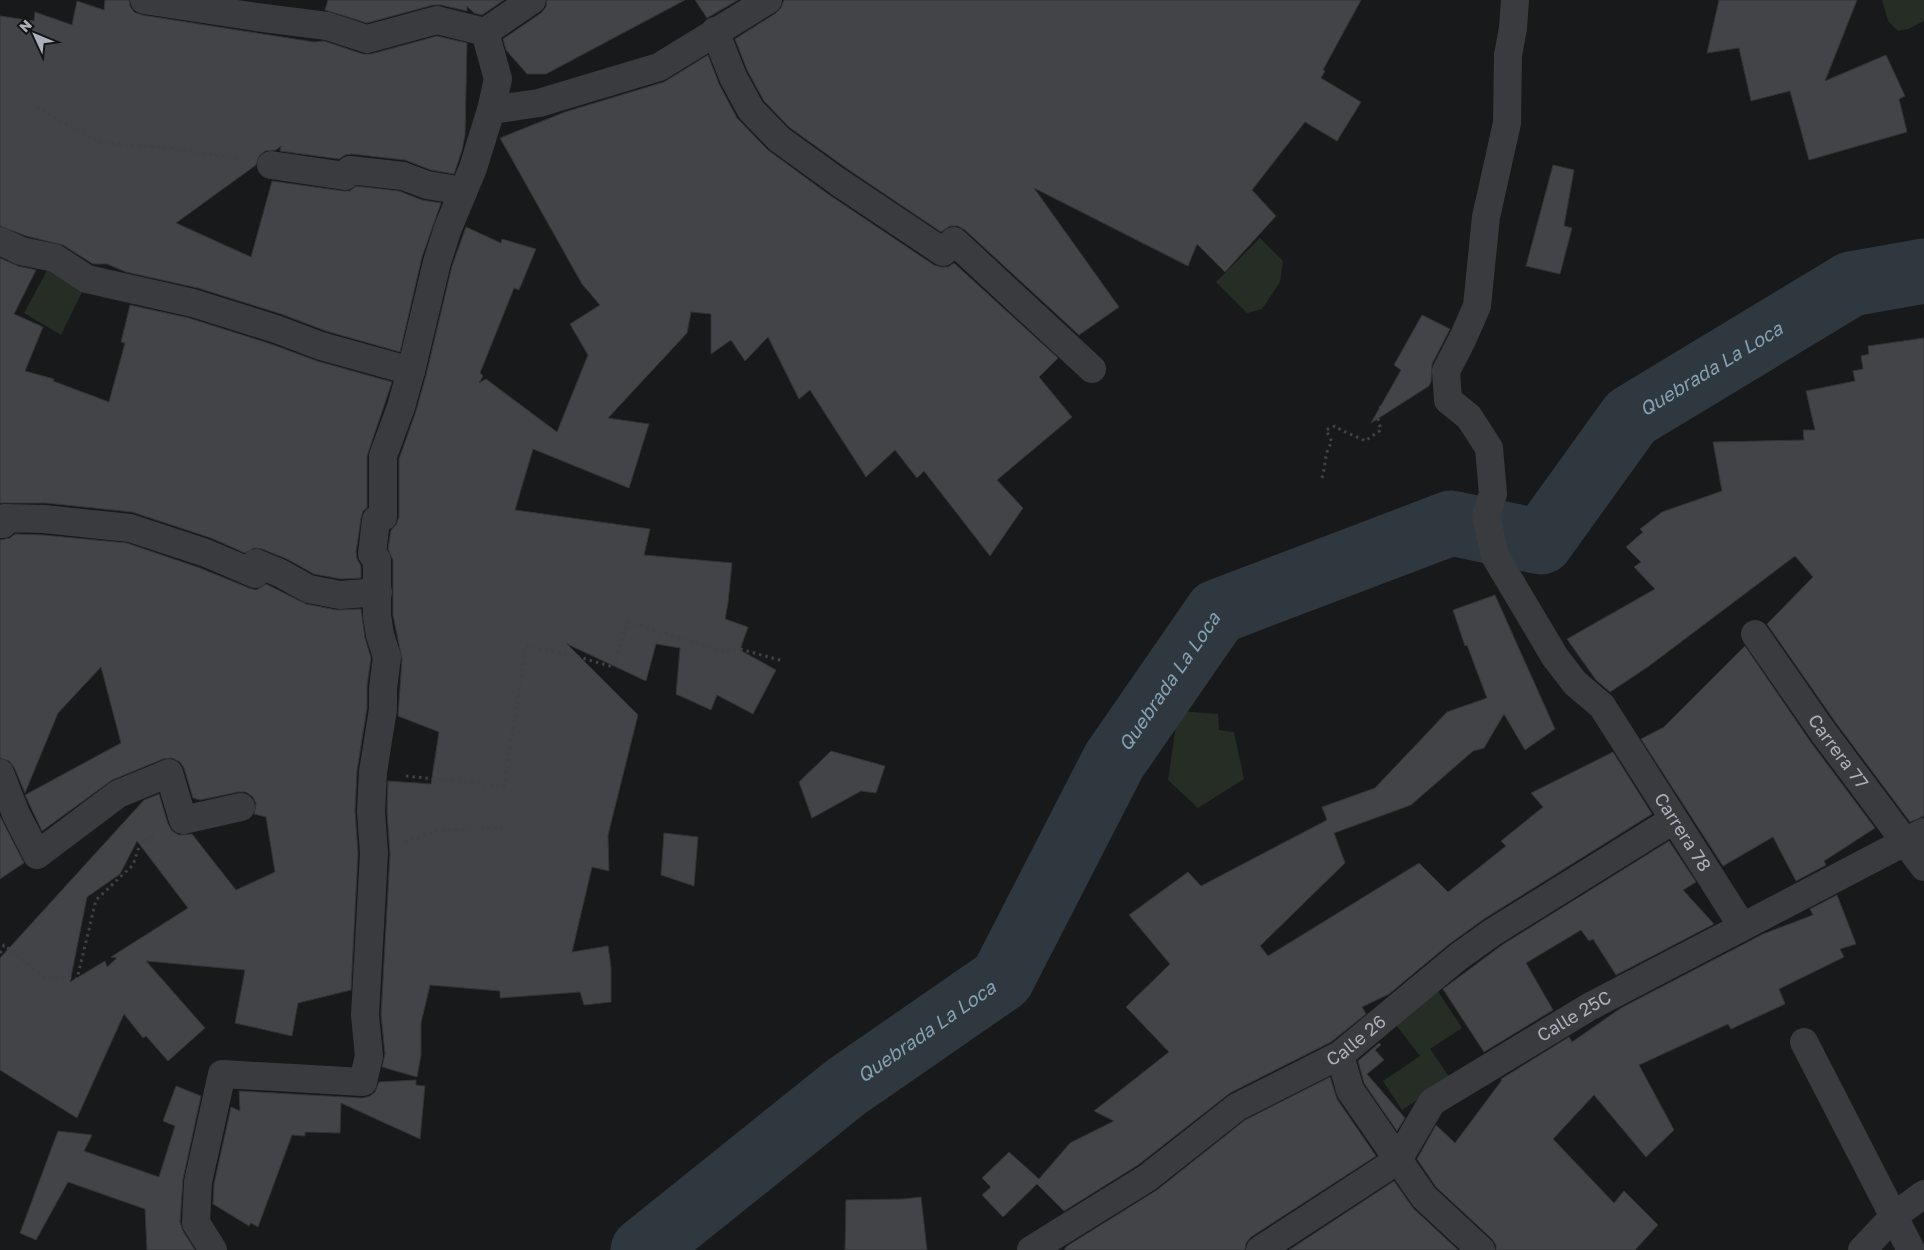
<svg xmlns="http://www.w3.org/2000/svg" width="1924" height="1250" font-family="'Golos Text',sans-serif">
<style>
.green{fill:#252d25}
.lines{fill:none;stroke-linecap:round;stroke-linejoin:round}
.river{stroke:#2f383e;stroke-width:65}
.building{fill:#434447;stroke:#333336;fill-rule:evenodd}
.path{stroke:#404246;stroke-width:3;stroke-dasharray:2.5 4;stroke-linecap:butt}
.street{stroke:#3a3b3f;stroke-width:28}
.labels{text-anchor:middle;stroke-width:4.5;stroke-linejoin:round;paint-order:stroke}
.street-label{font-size:18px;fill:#acb1b9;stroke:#131415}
.water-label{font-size:19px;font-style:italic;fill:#85a0b1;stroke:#131415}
</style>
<rect width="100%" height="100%" fill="#18191a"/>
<g class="green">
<path d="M 1882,0 L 1924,0 L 1924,21 L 1908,29 L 1898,31 L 1888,21 Z"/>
<path d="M 1260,238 L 1283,261 L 1280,282 L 1262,309 L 1247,313 L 1216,282 Z"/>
<path d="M 49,267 L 84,288 L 61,335 L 24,313 Z"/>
<path d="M 1178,711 L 1218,714 L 1219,730 L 1234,732 L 1244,779 L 1198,808 L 1168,780 Z"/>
<path d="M 1437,990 L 1462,1028 L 1430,1049 L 1450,1078 L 1402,1110 L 1383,1081 L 1420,1056 L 1393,1021 Z"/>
</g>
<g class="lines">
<path class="river" id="s1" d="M 643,1250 L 846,1087 L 1002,979 L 1114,761 L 1217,612 L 1451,523 L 1541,542 L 1631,417 L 1851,284 L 1924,271"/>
</g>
<g class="building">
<path d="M 105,0 L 129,0 L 130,6 L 134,12 L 142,15 L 314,42 L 324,41 L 363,54 L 371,54 L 437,36 L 467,43 L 465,135 L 462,150 L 454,174 L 431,170 L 405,160 L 352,154 L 345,155 L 339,159 L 280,151 L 281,146 L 276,150 L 265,151 L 259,156 L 256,165 L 176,223 L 251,257 L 272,181 L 343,191 L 350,191 L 356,186 L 399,191 L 422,200 L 441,203 L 422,257 L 400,352 L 326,331 L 281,314 L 198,288 L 126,272 L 107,264 L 93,264 L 63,245 L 26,236 L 0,226 L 0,16 L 34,21 L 35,12 L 72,25 L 77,1 L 104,10 Z"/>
<path d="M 328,0 L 504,0 L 482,15 L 474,13 L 467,6 L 467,11 L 441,5 L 433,5 L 367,23 L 325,10 Z"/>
<path d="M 547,0 L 685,0 L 546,74 L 527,74 L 506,50 L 503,39 L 541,13 L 546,7 Z"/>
<path d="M 695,0 L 738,0 L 707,18 Z"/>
<path d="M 784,0 L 1361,0 L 1323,70 L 1325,71 L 1321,78 L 1361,102 L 1337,141 L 1305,122 L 1252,190 L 1276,216 L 1225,272 L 1197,244 L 1188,266 L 1034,188 L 1119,307 L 1079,335 L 965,230 L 958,226 L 950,226 L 941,232 L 846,168 L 789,127 L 764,101 L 747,70 L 735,39 L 776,13 L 781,8 Z"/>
<path d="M 1719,0 L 1857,0 L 1825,81 L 1886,55 L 1905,96 L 1899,99 L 1907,132 L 1809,160 L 1790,91 L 1751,101 L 1739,48 L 1707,53 Z"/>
<path d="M 708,55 L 719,84 L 737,118 L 768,150 L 828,194 L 934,265 L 941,267 L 948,267 L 954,263 L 1058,358 L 1039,377 L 1072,417 L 997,480 L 1023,508 L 990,556 L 924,471 L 917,478 L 895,450 L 866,477 L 810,390 L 799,399 L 768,337 L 745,361 L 731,340 L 711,354 L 711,314 L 691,312 L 687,333 L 608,418 L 649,424 L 629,488 L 533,449 L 515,510 L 650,529 L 644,555 L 732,563 L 728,603 L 725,619 L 748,627 L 740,650 L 776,670 L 753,714 L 717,695 L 711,710 L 676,694 L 680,648 L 656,644 L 646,681 L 567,644 L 638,715 L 608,835 L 609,871 L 592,867 L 572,952 L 608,946 L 611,967 L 611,1002 L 584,1005 L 580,992 L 500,998 L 500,991 L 430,985 L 421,1023 L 421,1055 L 417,1077 L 382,1067 L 385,1054 L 381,1015 L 390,854 L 387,812 L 388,781 L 431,784 L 439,732 L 398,716 L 402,659 L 393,615 L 393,560 L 388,549 L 391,530 L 396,525 L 399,517 L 399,459 L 416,411 L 426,375 L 452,266 L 466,227 L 501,243 L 502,239 L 536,249 L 519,290 L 514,288 L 480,373 L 483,376 L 479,383 L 486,379 L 557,432 L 588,355 L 570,324 L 600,305 L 582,284 L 500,138 L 565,112 L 664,82 Z"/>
<path d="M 1553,165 L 1574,170 L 1564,226 L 1572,228 L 1560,274 L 1526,266 Z"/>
<path d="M 0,258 L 18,266 L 36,270 L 14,314 L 43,327 L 25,371 L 54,379 L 53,381 L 109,402 L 125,343 L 121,342 L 130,305 L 189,318 L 271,344 L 317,361 L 392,382 L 367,456 L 367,508 L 363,511 L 361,518 L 356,552 L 357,559 L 361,566 L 361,578 L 341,579 L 314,574 L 287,559 L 262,549 L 254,548 L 245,553 L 211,538 L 132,512 L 46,503 L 0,503 Z"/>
<path d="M 1422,315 L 1450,329 L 1432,364 L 1431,381 L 1429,386 L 1371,423 L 1401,370 L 1394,365 Z"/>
<path d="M 1924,338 L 1924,816 L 1910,822 L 1836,723 L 1767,624 L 1813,577 L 1795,556 L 1649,666 L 1610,692 L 1596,680 L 1567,639 L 1655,589 L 1634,567 L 1641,562 L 1626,547 L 1643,532 L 1640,529 L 1662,512 L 1722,491 L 1713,442 L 1804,440 L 1803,430 L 1815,430 L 1806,391 L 1855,381 L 1853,371 L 1863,369 L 1861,356 L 1869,354 L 1868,346 Z"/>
<path d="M 15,534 L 43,535 L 127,543 L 200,568 L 249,588 L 256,590 L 266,584 L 306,604 L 337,610 L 361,609 L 365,638 L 371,658 L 367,686 L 367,708 L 357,771 L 355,811 L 358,853 L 351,990 L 298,1003 L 292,1036 L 235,1023 L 245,970 L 146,961 L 205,1028 L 168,1061 L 146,1036 L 143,1038 L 124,1014 L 77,1118 L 0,1070 L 0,958 L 144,800 L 159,794 L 168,824 L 172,831 L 179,835 L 192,834 L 236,890 L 275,872 L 266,817 L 254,814 L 256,804 L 253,797 L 246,792 L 238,792 L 200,800 L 193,798 L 184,768 L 180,762 L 172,758 L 163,759 L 112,780 L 42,831 L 25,795 L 121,743 L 101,667 L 58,713 L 25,793 L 14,767 L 9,761 L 0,758 L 0,540 L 10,538 ZM 137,841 L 188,908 L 111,957 L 117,958 L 107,967 L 105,961 L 70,982 L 87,897 L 120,874 Z"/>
<path d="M 1495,595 L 1555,729 L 1525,750 L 1504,714 L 1484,748 L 1473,751 L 1411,805 L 1334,833 L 1345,863 L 1260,946 L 1268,956 L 1419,863 L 1448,892 L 1506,846 L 1501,841 L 1543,807 L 1531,793 L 1613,752 L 1652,814 L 1484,919 L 1448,945 L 1389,994 L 1362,1007 L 1366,1014 L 1331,1042 L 1230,1093 L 1138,1165 L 1064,1211 L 1037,1184 L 1003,1217 L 982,1195 L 991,1187 L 982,1178 L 1009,1152 L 1039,1179 L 1070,1143 L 1114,1121 L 1094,1111 L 1169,1052 L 1126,1007 L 1170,964 L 1129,915 L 1188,872 L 1201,886 L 1327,820 L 1322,807 L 1375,788 L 1447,712 L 1487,698 L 1467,645 L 1465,646 L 1453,610 Z"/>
<path d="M 1745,646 L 1810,741 L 1875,828 L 1824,861 L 1826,865 L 1796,881 L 1773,837 L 1723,866 L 1641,739 L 1664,727 Z"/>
<path d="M 831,751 L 885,766 L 876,793 L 861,791 L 812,818 L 799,782 Z"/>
<path d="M 0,816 L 24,863 L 0,879 Z"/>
<path d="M 664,833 L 698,837 L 694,886 L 661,875 Z"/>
<path d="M 1669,841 L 1696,882 L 1683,890 L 1714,924 L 1616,975 L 1593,939 L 1589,941 L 1581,930 L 1526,963 L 1553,1010 L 1484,1052 L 1443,989 L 1502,945 Z"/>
<path d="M 1837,895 L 1856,944 L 1840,949 L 1844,957 L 1779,989 L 1785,1004 L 1731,1029 L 1728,1024 L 1639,1065 L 1674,1130 L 1646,1157 L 1594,1095 L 1553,1139 L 1614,1203 L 1624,1191 L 1658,1225 L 1635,1250 L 1496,1250 L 1496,1245 L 1492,1239 L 1436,1187 L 1417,1159 L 1436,1125 L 1455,1143 L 1502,1080 L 1501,1079 L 1569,1037 L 1572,1042 L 1621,1008 L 1763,934 L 1813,915 L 1810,909 Z"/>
<path d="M 1379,1043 L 1381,1045 L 1375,1050 L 1384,1060 L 1367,1074 L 1405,1118 L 1397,1131 L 1364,1083 L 1358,1061 Z"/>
<path d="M 1330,1077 L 1337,1099 L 1376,1156 L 1251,1237 L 1246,1243 L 1245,1250 L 1064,1250 L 1067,1246 L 1157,1190 L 1245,1120 Z"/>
<path d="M 416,1080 L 416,1085 L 425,1086 L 420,1139 L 341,1103 L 340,1133 L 305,1132 L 305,1136 L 292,1135 L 258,1227 L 251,1223 L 249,1226 L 213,1204 L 214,1184 L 231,1107 L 240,1111 L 239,1091 L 363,1098 L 370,1096 L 375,1092 L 379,1082 Z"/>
<path d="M 176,1086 L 201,1096 L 183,1179 L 180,1222 L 183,1231 L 195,1250 L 147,1250 L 145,1209 L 68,1182 L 36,1240 L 20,1233 L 58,1131 L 92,1135 L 84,1151 L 159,1177 L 175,1126 L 163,1121 Z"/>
<path d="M 1394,1181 L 1413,1208 L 1458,1250 L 1289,1250 Z"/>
<path d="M 921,1197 L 927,1250 L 845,1250 L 846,1200 L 904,1199 Z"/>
</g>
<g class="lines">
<g class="path">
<path d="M 37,107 L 101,143 L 160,147 L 241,159"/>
<path d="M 1322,478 C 1326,465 1324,453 1332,442 L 1326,430 L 1335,426 C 1344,433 1355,435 1365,441 L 1381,430 L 1378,419 L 1381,406"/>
<path d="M 406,776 L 504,786 L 526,646 L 579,657 L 613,667 L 628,622 L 721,651 L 740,649 L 783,661"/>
<path d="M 405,842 L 440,830 L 508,828"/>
<path d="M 0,953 L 4,945 L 43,976 L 77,979 L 96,900 L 133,865 L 140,844 L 156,835"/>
</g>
<g class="street">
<path d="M 144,0 L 256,17 L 327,26 L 367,39 L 437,20 L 485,32 L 532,0"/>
<path id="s2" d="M 1515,0 L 1513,28 L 1508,55 L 1507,123 L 1486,217 L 1477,306 L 1463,338 L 1446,371 L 1448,400 L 1469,417 L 1489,448 L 1493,494 L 1486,516 L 1495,556 L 1555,657 L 1575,683 L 1602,706 L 1742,926"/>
<path d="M 715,31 L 733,77 L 751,110 L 779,139 L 837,181 L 943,252 L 954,241 L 1092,369"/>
<path d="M 491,110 L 539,103 L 659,67 L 768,0"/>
<path d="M 271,165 L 345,176 L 350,170 L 403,176 L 427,185 L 451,189 L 462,194"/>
<path d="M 0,241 L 21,251 L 55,258 L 87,279 L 193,303 L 276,329 L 321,346 L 411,371"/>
<path d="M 0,524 L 3,524 L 4,518 L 44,519 L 130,528 L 206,553 L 255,574 L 256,563 L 280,573 L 309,589 L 340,595 L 378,592"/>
<path id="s3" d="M 1755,634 L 1823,732 L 1924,867"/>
<path d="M 0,773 L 16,814 L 37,855 L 118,794 L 169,773 L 183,820 L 241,807"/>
<path d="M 1804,1042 L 1911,1250"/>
<path d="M 1340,1055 L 1350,1090 L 1424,1197 L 1481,1250"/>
<path d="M 213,1250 L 196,1223 L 198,1182 L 222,1074 L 363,1082 L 369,1056 L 365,1015 L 374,853 L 371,812 L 373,772 L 383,709 L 383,688 L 387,657 L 380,635 L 377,616 L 377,560 L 372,554 L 376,520 L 383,517 L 383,456 L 401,407 L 411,371 L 437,262 L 448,228 L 473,168 L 491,110 L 498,79 L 485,32"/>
<path id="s4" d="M 1031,1250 L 1147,1178 L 1237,1107 L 1340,1055 L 1458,957 L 1493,932 L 1673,820"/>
<path id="s5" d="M 1260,1250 L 1398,1160 L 1432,1102 L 1589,1007 L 1924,832"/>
<path d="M 1862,1250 L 1894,1216 L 1924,1194"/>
</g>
</g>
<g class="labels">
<g class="street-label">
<text dy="6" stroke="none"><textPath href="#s3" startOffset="144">Carrera 77</textPath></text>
<text dy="6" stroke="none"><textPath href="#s2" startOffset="920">Carrera 78</textPath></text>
<text dy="6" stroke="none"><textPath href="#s5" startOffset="398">Calle 25C</textPath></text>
<text dy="6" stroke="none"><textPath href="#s4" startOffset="388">Calle 26</textPath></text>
</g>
<g class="water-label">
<text dy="7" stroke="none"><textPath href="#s1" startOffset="1466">Quebrada La Loca</textPath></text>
<text dy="7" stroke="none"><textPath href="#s1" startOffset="792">Quebrada La Loca</textPath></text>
<text dy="7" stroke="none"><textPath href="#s1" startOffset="358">Quebrada La Loca</textPath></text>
</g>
</g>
<g transform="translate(35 35) rotate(314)" stroke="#131415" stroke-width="4" paint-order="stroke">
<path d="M0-4L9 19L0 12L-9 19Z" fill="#acb1b9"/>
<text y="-8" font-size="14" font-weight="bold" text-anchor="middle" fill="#acb1b9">N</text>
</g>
</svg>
